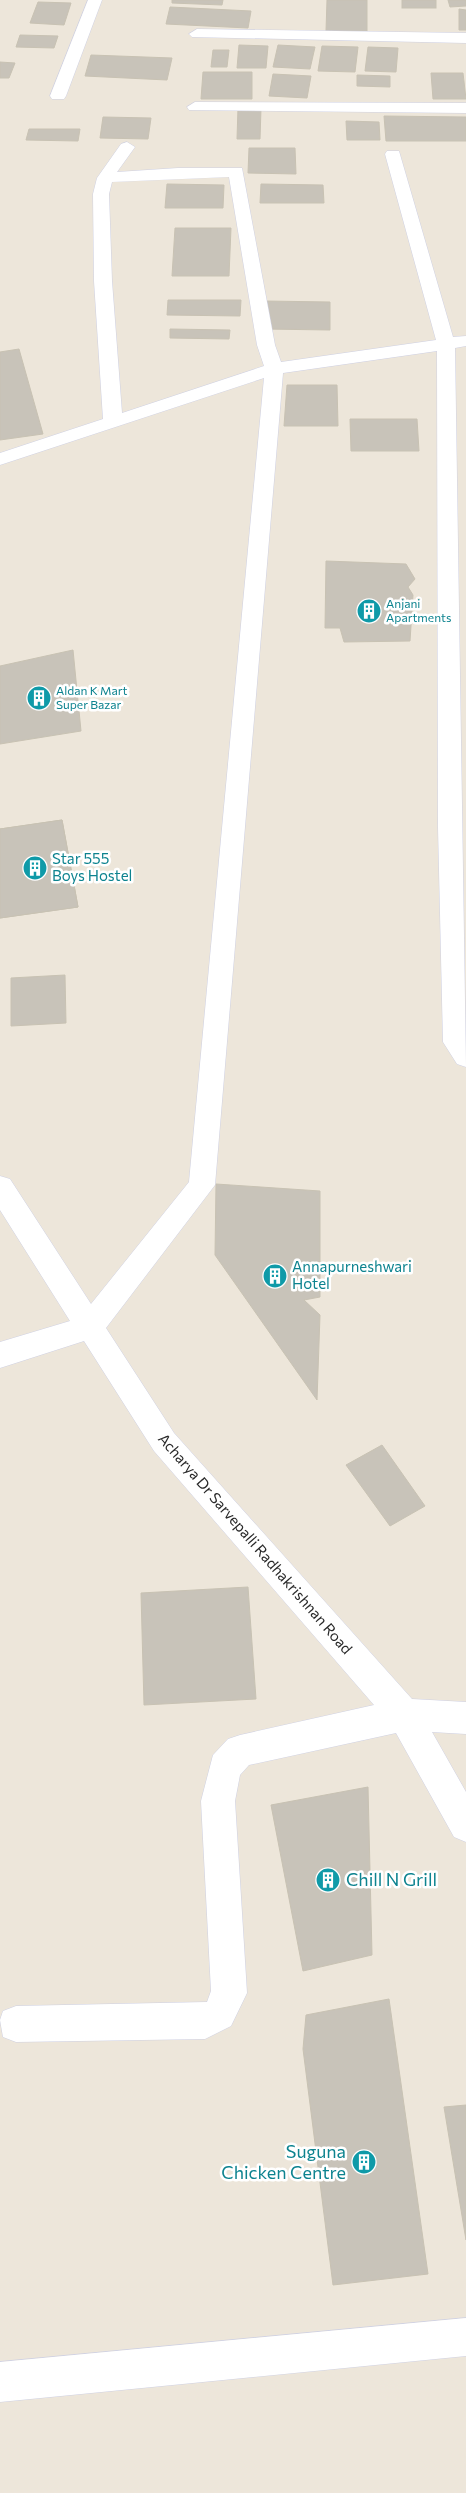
<svg xmlns="http://www.w3.org/2000/svg" width="466" height="2493" font-family="Commissioner,sans-serif">
<style>
.building{fill:#c8c3b9;stroke:#c8c2b3}
.lines{fill:none;stroke-linecap:round;stroke-linejoin:round}
.minor-casing{stroke:#cfd1e3;stroke-width:1}
.minor{fill:#fff;fill-rule:evenodd}
.labels{text-anchor:middle;stroke-width:5;stroke-linejoin:round;paint-order:stroke}
.far-culture-label{font-size:12px;fill:#0d838f;stroke:#fff;text-anchor:start}
.culture-label{font-size:15px;fill:#0d838f;stroke:#fff;text-anchor:start}
.street-label{font-size:15px;fill:#292929;stroke:#fff}
.near-culture-label{font-size:18px;fill:#0d838f;stroke:#fff;text-anchor:start}
</style>
<rect width="100%" height="100%" fill="#ede6da"/>
<g class="building">
<path d="M 172,0 L 223,0 L 222,5 L 172,3 Z"/>
<path d="M 327,0 L 367,0 L 367,32 L 326,31 Z"/>
<rect x="402" y="0" width="34" height="8"/>
<path d="M 448,0 L 466,0 L 466,6 L 450,7 Z"/>
<path d="M 38,2 L 71,3 L 64,25 L 30,23 Z"/>
<path d="M 170,7 L 251,11 L 248,28 L 166,24 Z"/>
<path d="M 459,9 L 466,10 L 466,30 L 459,30 Z"/>
<path d="M 20,35 L 58,36 L 54,48 L 16,47 Z"/>
<path d="M 239,45 L 268,46 L 266,68 L 237,68 Z"/>
<path d="M 278,45 L 315,47 L 310,69 L 273,67 Z"/>
<path d="M 322,46 L 358,47 L 355,72 L 318,71 Z"/>
<path d="M 368,47 L 398,48 L 396,72 L 365,71 Z"/>
<path d="M 213,50 L 229,50 L 227,67 L 211,67 Z"/>
<path d="M 91,55 L 172,58 L 167,80 L 85,76 Z"/>
<path d="M 0,62 L 15,63 L 9,78 L 0,78 Z"/>
<path d="M 203,72 L 252,72 L 252,99 L 201,99 Z"/>
<path d="M 431,73 L 463,73 L 466,99 L 433,99 Z"/>
<path d="M 273,74 L 311,76 L 307,98 L 269,96 Z"/>
<path d="M 357,75 L 390,76 L 390,87 L 357,86 Z"/>
<path d="M 238,108 L 261,108 L 260,139 L 237,139 Z"/>
<path d="M 384,116 L 466,117 L 466,141 L 386,141 Z"/>
<path d="M 103,117 L 151,118 L 148,139 L 100,138 Z"/>
<path d="M 346,121 L 379,122 L 380,140 L 347,140 Z"/>
<path d="M 29,129 L 80,129 L 78,141 L 26,140 Z"/>
<path d="M 249,148 L 295,148 L 296,174 L 248,173 Z"/>
<path d="M 167,184 L 224,185 L 223,208 L 165,208 Z"/>
<path d="M 261,184 L 323,185 L 324,203 L 260,203 Z"/>
<path d="M 175,228 L 231,228 L 229,276 L 172,276 Z"/>
<path d="M 168,300 L 241,300 L 240,316 L 167,315 Z"/>
<path d="M 264,301 L 330,302 L 330,330 L 264,329 Z"/>
<path d="M 170,329 L 230,330 L 229,339 L 170,338 Z"/>
<path d="M 19,349 L 43,434 L 0,440 L 0,352 Z"/>
<path d="M 287,385 L 337,385 L 338,426 L 284,426 Z"/>
<path d="M 350,419 L 417,419 L 419,451 L 351,451 Z"/>
<path d="M 326,561 L 406,564 L 415,579 L 408,587 L 413,595 L 410,641 L 344,642 L 340,628 L 325,628 Z"/>
<path d="M 73,650 L 81,731 L 0,744 L 0,666 Z"/>
<path d="M 62,820 L 78,907 L 0,918 L 0,829 Z"/>
<path d="M 62,820 L 78,907 L 0,918 L 0,829 Z"/>
<path d="M 65,975 L 66,1023 L 11,1026 L 11,978 Z"/>
<path d="M 216,1184 L 320,1191 L 320,1297 L 304,1300 L 320,1315 L 317,1400 L 215,1255 Z"/>
<path d="M 382,1445 L 425,1506 L 390,1526 L 346,1465 Z"/>
<path d="M 248,1587 L 256,1699 L 144,1705 L 141,1593 Z"/>
<path d="M 368,1787 L 372,1955 L 303,1971 L 271,1805 Z"/>
<path d="M 389,1999 L 428,2274 L 333,2285 L 303,2049 L 306,2015 Z"/>
<path d="M 466,2105 L 466,2240 L 444,2107 Z"/>
</g>
<g class="lines">
<defs>
<g id="minor">
<path d="M 88,0 L 102,0 L 66,96 L 64,99 L 52,99 L 50,96 Z"/>
<path d="M 197,29 L 466,33 L 466,43 L 192,37 L 189,34 Z"/>
<path d="M 195,102 L 466,103 L 466,113 L 189,110 L 187,107 Z"/>
<path d="M 127,142 L 135,147 L 117,172 L 178,168 L 242,168 L 275,345 L 281,362 L 436,340 L 385,154 L 387,151 L 399,151 L 453,337 L 466,336 L 466,346 L 455,348 L 466,1067 L 457,1064 L 443,1042 L 438,827 L 437,351 L 283,373 L 215,1185 L 106,1328 L 174,1433 L 412,1699 L 466,1702 L 466,1734 L 432,1732 L 466,1792 L 466,1842 L 454,1837 L 396,1733 L 249,1765 L 240,1775 L 235,1801 L 247,1993 L 231,2026 L 205,2039 L 16,2042 L 3,2037 L 0,2020 L 3,2011 L 16,2006 L 207,2002 L 211,1991 L 201,1801 L 213,1755 L 228,1739 L 240,1735 L 374,1705 L 154,1451 L 84,1341 L 0,1368 L 0,1342 L 70,1321 L 0,1210 L 0,1176 L 10,1179 L 91,1304 L 189,1182 L 264,378 L 0,465 L 0,453 L 103,419 L 94,281 L 93,194 L 97,178 L 121,144 ZM 229,177 L 257,345 L 264,366 L 122,413 L 112,281 L 109,194 L 112,182 Z"/>
<path d="M 466,2318 L 466,2356 L 0,2402 L 0,2362 Z"/>
</g>
</defs>
<use href="#minor" class="minor-casing"/>
<use href="#minor" class="minor"/>
</g>
<defs>
<symbol id="building-disc" viewBox="-11 -11 22 22"><circle r="9.5" fill="#0f9aa8" stroke="#fff"/><path d="M-4-6H4V6H1V3H-1V6H-4ZM-2.5-4.3h1.7v1.8h-1.7ZM.8-4.3h1.7v1.8H.8ZM-2.5-1h1.7V.8h-1.7ZM.8-1h1.7V.8H.8Z" fill="#fff"/></symbol>
</defs>
<g fill-rule="evenodd">
<use href="#building-disc" x="355" y="597" width="28" height="28"/>
<use href="#building-disc" x="25" y="684" width="28" height="28"/>
<use href="#building-disc" x="21" y="854" width="28" height="28"/>
<use href="#building-disc" x="261" y="1262" width="28" height="28"/>
<use href="#building-disc" x="314" y="1866" width="28" height="28"/>
<use href="#building-disc" x="350" y="2148" width="28" height="28"/>
</g>
<g class="labels">
<g class="far-culture-label">
<text x="386" y="608">Anjani<tspan x="386" dy="14">Apartments</tspan></text>
<text x="56" y="695">Aldan K Mart<tspan x="56" dy="14">Super Bazar</tspan></text>
</g>
<g class="culture-label">
<text x="52" y="864">Star 555<tspan x="52" dy="17">Boys Hostel</tspan></text>
<text x="292" y="1272">Annapurneshwari<tspan x="292" dy="17">Hotel</tspan></text>
</g>
<g class="street-label">
<text transform="translate(255 1544) rotate(49)" y="5">Acharya Dr Sarvepalli Radhakrishnan Road</text>
</g>
<g class="near-culture-label">
<text x="346" y="1886">Chill N Grill</text>
<text x="346" y="2158" text-anchor="end">Suguna<tspan x="346" dy="21">Chicken Centre</tspan></text>
</g>
</g>
</svg>
